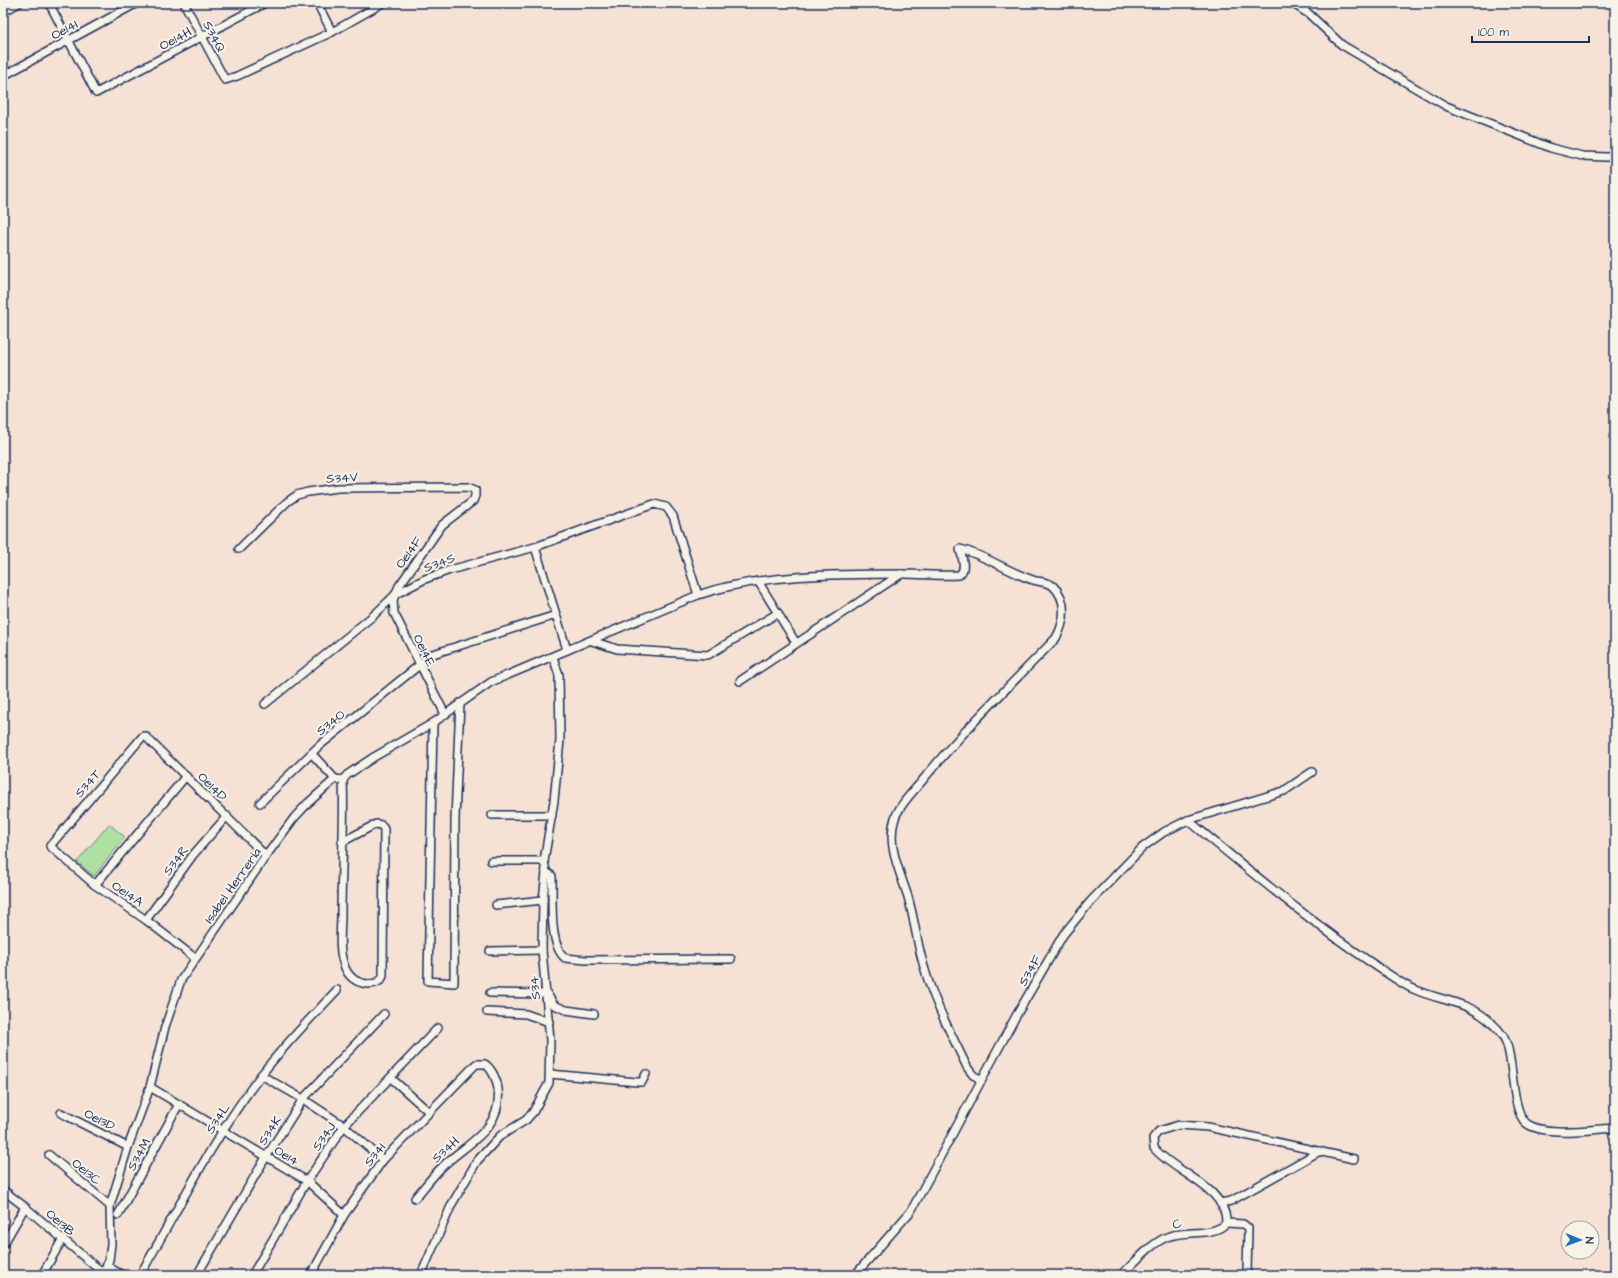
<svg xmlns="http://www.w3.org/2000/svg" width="1618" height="1278" font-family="'Architects Daughter',sans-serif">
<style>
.green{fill:#ade0a1;stroke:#648880}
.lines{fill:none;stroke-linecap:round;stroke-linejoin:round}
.street-casing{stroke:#1b2f5e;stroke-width:10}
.street{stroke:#f7f3e8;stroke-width:7}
.labels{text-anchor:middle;stroke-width:4;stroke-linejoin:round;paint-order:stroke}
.street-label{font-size:13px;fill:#1b2f5e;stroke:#f7f3e8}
</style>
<rect width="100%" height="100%" fill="#f5e2d4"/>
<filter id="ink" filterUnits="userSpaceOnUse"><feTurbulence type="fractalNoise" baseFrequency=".025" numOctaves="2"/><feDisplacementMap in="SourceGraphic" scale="8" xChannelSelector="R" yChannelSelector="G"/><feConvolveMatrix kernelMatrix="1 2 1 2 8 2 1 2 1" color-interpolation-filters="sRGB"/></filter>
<g filter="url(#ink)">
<path class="green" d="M 109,824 L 125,837 L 94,876 L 77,862 Z"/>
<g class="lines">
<defs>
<g id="street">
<path d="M 49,3 L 96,93 L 265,3"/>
<path d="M 184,3 L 225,80 L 237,76 L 332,32 L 383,3"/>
<path d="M 317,3 L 332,32"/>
<path d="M 1292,3 L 1309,14 L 1342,45 L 1446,106 L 1551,148 L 1582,156 L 1607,157 L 1615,156"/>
<path d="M 3,12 L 19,3"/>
<path d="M 3,76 L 137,3"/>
<path d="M 535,547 L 567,650"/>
<path d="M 239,549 L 287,502 L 297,495 L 308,492 L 338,488 L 468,487 L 475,490 L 475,496 L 473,501 L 442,525 L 399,586 L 393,600 L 394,613 L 445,714"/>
<path d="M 758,581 L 796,643"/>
<path d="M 592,641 L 617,649 L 708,655 L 778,613"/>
<path d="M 740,681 L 901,574"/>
<path d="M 265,704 L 374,615 L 396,594 L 425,579 L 450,570 L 535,547 L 654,504 L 666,507 L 673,516 L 698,595"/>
<path d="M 433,723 L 428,981 L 454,983 L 455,819 L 460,703"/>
<path d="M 312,754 L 335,779"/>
<path d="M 260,803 L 319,746 L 433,654 L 556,615"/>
<path d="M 492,815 L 552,815"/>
<path d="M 1188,820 C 1257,877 1326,935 1402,983 C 1428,1000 1462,998 1487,1019 C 1495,1026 1502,1032 1506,1042 C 1514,1061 1511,1110 1526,1123 C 1544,1137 1593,1129 1615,1128"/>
<path d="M 342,842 L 376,824 L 381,825 L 384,829 L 383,976 C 381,982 375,984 368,984 C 356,983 348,977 344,965 C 338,949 341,930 341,914 C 341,869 345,824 343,780"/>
<path d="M 491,861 L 544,861"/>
<path d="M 546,872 L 552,876 C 553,897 548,944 565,958 L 586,960 L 731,959"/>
<path d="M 95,885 L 186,776"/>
<path d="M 496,905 L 543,900"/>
<path d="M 146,920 L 193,855 L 227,816"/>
<path d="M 490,951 L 542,950"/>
<path d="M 195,958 L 146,920 L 95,885 L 50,846 L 143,736 L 145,736 L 266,856"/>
<path d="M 490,993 L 547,994 L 554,1005 L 566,1010 L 594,1014"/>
<path d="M 487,1012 L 526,1014 L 549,1022"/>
<path d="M 550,1074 L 637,1082 L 642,1082 L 646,1074"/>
<path d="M 261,1075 L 303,1099 L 344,1126 L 383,1160"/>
<path d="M 391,1078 L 429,1112"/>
<path d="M 150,1087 L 307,1181 L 344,1215"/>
<path d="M 61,1113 L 128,1147"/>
<path d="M 49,1155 L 110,1206"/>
<path d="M 3,1190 L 25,1207 L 103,1273"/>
<path d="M 1220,1203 L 1231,1201 L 1320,1151"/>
<path d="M 118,1215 L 179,1104"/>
<path d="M 1226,1223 L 1243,1224 L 1248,1228 L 1247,1275"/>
<path d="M 3,1245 L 25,1207"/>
<path d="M 107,1266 L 122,1275"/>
<path d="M 42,1275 L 62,1240"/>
<path d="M 102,1275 L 109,1260 L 111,1244 L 110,1206 L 128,1147 L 150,1087 L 165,1027 L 181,980 L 266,856 L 294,818 L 308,803 L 335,779 L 343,780 L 347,775 L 374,757 L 433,723 L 491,682 L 698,595 C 759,574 839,574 904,574 C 922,574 940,576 959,575 C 967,569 962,558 960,549 C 985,555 1008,572 1033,580 C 1040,582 1048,582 1053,586 C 1068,600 1065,622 1056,638 C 1011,685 963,730 922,781 C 913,792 900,804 895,818 C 886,845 900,871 908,897 C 915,921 917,946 925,970 C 935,1005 952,1035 967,1067 L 973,1075 L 982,1080"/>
<path d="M 140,1275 C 179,1208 214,1136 262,1074 C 285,1044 311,1018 337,990"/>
<path d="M 197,1275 L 266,1157 L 303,1099 L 384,1014"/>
<path d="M 252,1275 L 307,1181 L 344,1126 L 438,1028"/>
<path d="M 311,1275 L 344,1215 L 383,1160 L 476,1064 L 485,1064 C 492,1069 497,1080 498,1089 C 503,1128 469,1142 444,1165 C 433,1175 425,1187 415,1198"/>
<path d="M 421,1275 L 452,1204 L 477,1161 L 500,1136 L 526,1120 L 533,1112 L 549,1083 L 550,1040 L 542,950 L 543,900 L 546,872 L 544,861 L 554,801 L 560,740 L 559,675 L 553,657"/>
<path d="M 855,1275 L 911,1211 L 1016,1016 L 1063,935 L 1090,902 L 1143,847 L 1164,832 L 1188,820 L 1284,791 L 1312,772"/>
<path d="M 1121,1275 C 1135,1263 1150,1244 1167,1237 C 1183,1230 1215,1237 1226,1223 C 1228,1188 1173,1172 1154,1148 L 1153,1138 L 1159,1131 L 1179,1125 L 1208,1127 L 1354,1159"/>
</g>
</defs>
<use href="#street" class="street-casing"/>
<use href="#street" class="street"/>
</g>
</g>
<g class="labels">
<g class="street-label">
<text transform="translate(64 29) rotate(-28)" y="5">Oe14I</text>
<text transform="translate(215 36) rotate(62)" y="5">S34Q</text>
<text transform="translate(175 38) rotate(-28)" y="5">Oe14H</text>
<text transform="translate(342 477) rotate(-3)" y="5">S34V</text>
<text transform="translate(408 552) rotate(-54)" y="5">Oe14F</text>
<text transform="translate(439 562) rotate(-20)" y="5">S34S</text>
<text transform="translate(425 650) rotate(64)" y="5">Oe14E</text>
<text transform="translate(330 722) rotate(-39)" y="5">S34O</text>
<text transform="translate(87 783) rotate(-49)" y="5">S34T</text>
<text transform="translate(213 786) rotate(44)" y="5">Oe14D</text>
<text transform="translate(175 860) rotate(-53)" y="5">S34R</text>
<text transform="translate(232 885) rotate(-55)" y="5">Isabel Herrería</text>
<text transform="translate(128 893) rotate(34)" y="5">Oe14A</text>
<text transform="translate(1029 970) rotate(-60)" y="5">S34F</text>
<text transform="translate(534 988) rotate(-96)" y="5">S34</text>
<text transform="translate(217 1118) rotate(-57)" y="5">S34L</text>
<text transform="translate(100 1119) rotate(27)" y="5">Oe13D</text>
<text transform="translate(269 1130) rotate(-58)" y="5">S34K</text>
<text transform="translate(323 1136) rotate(-56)" y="5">S34J</text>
<text transform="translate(445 1149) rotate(-42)" y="5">S34H</text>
<text transform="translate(138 1154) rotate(-61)" y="5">S34M</text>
<text transform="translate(374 1154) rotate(-51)" y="5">S34I</text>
<text transform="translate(287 1155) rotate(31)" y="5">Oe14</text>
<text transform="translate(87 1171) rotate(40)" y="5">Oe13C</text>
<text transform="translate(61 1222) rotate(41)" y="5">Oe13B</text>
<text transform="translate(1177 1223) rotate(-10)" y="5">C</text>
</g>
</g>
<rect width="1618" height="1278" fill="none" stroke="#f7f3e8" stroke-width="16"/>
<rect x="8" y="8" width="1602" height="1262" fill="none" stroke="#1b2f5e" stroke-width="1.5" filter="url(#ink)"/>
<g transform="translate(1580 1240) rotate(91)"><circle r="19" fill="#f7f3e8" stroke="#9fa5b1"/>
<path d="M0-3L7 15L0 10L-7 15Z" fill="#1f6fb2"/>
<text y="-6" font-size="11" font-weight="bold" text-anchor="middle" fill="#1b2f5e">N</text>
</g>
<path d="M1472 36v6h117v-6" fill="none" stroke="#1b2f5e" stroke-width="2"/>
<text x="1478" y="36" font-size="12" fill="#1b2f5e" stroke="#f7f3e8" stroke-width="3" paint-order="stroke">100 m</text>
</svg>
